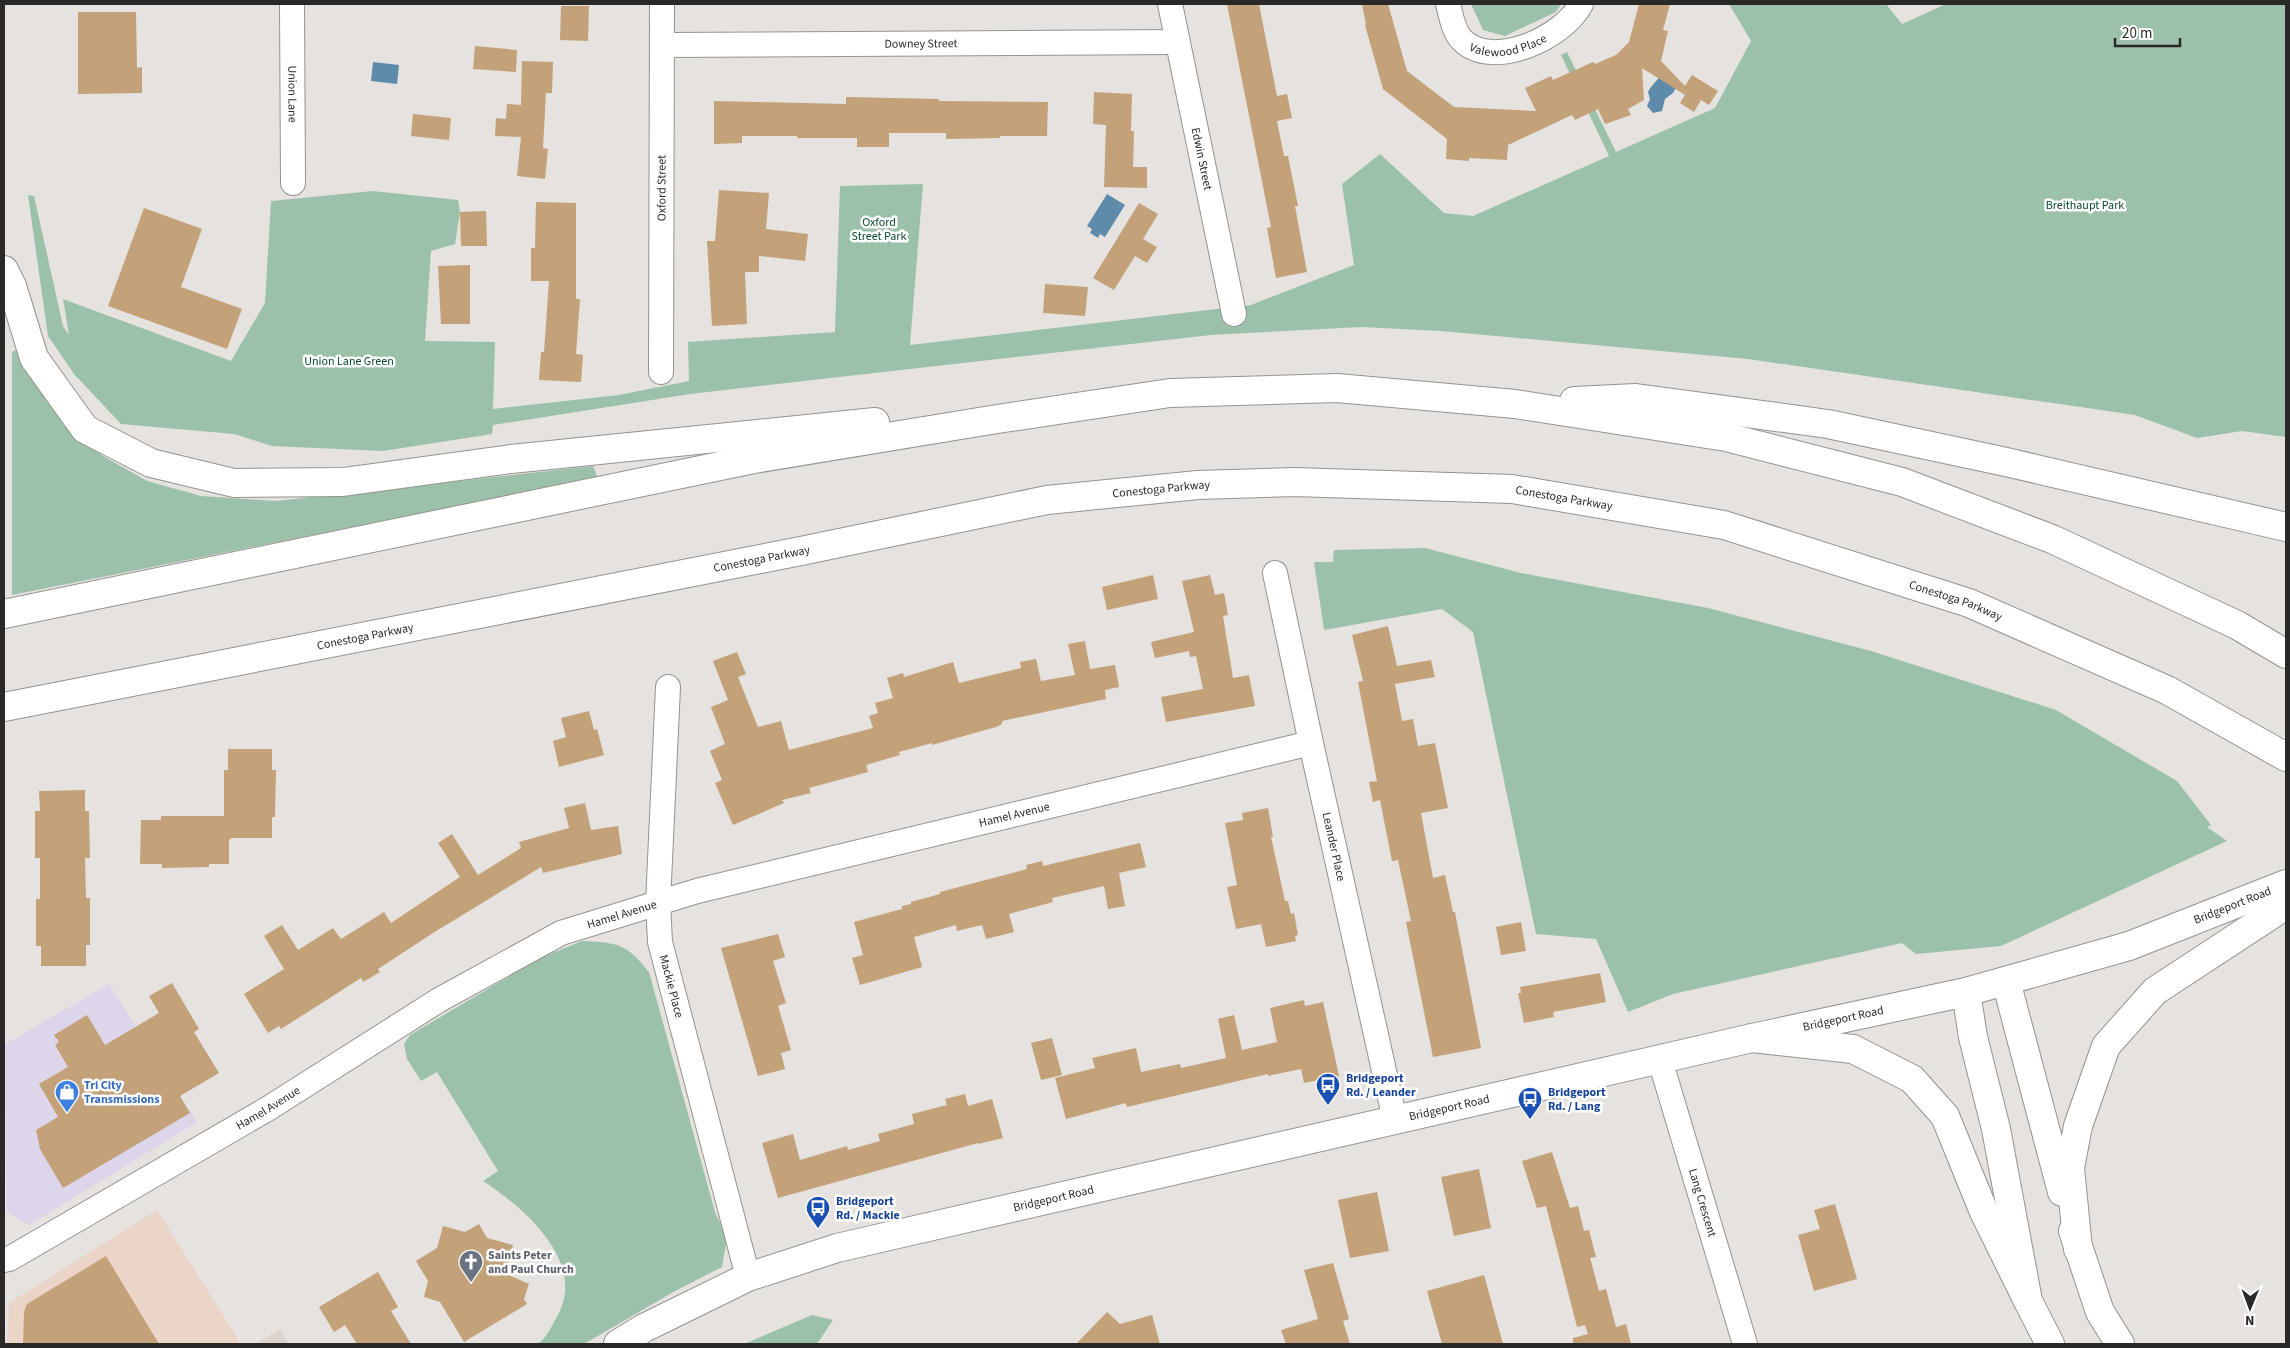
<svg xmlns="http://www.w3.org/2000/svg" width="2290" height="1348" font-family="'Source Sans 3',sans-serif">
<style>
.commercial{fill:#ebd4c8}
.industrial{fill:#ddd5ea}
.built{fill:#ddd5ce}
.green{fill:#9cc1ab}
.water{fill:#5f8bab}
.building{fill:#c3a179}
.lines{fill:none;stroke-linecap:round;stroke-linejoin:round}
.minor-casing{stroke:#959390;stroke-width:26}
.major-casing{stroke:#959390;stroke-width:30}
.highway-casing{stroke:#959390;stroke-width:30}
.minor{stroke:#fff;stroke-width:24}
.major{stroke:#fff;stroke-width:28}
.highway{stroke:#fff;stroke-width:28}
.labels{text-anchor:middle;stroke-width:5;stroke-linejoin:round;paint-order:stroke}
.street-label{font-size:12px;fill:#2a2928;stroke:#fff}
.park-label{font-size:12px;fill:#084a2e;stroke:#fff}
.transit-label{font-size:12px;font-weight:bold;fill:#164399;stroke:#fff;text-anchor:start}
.shop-label{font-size:12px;font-weight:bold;fill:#366cbe;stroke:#fff;text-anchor:start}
.worship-label{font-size:12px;font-weight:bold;fill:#5b616d;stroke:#fff;text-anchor:start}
</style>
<rect width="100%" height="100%" fill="#e5e2e0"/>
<path class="commercial" d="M 157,1210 L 241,1344 L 7,1344 L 9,1303 Z"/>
<path class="industrial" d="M 109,984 L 197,1122 L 29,1225 L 7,1212 L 4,1045 Z"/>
<path class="built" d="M 280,1329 L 289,1344 L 255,1344 Z"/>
<g class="green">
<path d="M 1471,4 L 1561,4 L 1556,12 L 1505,36 L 1483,30 Z"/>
<path d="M 1729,4 L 1886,4 L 1902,24 L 1946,4 L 2286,4 L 2286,437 L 2242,431 L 2197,438 L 2135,415 L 1748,359 L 1441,331 L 1361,327 L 1211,335 L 690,394 L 493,425 L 492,434 L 383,451 L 272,446 L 234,434 L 121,424 L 74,374 L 48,336 L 28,195 L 34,196 L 63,326 L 69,335 L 63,299 L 231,361 L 265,303 L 271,201 L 373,191 L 458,200 L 460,212 L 455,244 L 431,251 L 425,341 L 495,342 L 493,409 L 619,395 L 689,381 L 688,342 L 835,332 L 840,186 L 923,184 L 910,345 L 1251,305 L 1354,265 L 1342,184 L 1380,154 L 1444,213 L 1473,216 L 1609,156 L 1561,55 L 1567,52 L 1616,152 L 1715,108 L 1751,41 Z"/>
<path d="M 21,347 L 64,423 L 103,456 L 147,481 L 201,496 L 276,501 L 593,466 L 598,478 L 12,595 L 12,352 Z"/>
<path d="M 1425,548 L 1521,573 L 1708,608 L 1871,651 L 2056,710 L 2177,781 L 2211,825 L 2207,827 L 2227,841 L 2001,946 L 1916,954 L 1902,943 L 1673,994 L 1628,1012 L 1596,939 L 1536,934 L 1473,632 L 1442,609 L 1324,630 L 1314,562 L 1333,562 L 1334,550 Z"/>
<path d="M 582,941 C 618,943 626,943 649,972 L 715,1212 L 727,1238 L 722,1267 L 675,1291 L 584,1344 L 537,1344 C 547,1338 551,1327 557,1317 C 588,1262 524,1208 483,1181 L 498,1171 L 437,1072 L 421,1081 L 407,1059 L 404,1044 L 410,1035 L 538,959 Z"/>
<path d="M 812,1315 L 833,1320 L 817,1344 L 744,1344 Z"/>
</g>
<g class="water">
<path d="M 373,62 L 399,65 L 397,84 L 371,81 Z"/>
<path d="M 1661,76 L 1676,88 L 1673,93 L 1665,99 L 1662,111 L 1653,113 L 1647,106 L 1650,99 L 1648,92 C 1649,89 1658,78 1661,76 Z"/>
<path d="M 1107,194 L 1125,205 L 1105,237 L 1100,234 L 1098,238 L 1090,233 L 1092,229 L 1087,226 Z"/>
</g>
<g class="building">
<path d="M 1227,4 L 1259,4 L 1277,96 L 1287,94 L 1292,118 L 1277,121 L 1284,156 L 1288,156 L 1298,206 L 1295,206 L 1307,272 L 1276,278 L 1267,228 L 1271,227 Z"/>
<path d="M 1362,4 L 1388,4 L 1407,71 L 1454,107 L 1536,111 L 1525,88 L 1551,76 L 1553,80 L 1593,62 L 1595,64 L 1616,55 L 1629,42 L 1639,4 L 1670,4 L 1663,30 L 1668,31 L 1661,61 L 1685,86 L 1692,75 L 1718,91 L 1709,105 L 1701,100 L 1694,112 L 1680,103 L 1685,95 L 1642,68 L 1644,100 L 1628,109 L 1631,115 L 1605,124 L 1598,109 L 1575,120 L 1572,115 L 1508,145 L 1507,160 L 1469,158 L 1469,161 L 1446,159 L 1447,139 L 1383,89 L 1365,25 L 1366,25 Z"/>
<path d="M 561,6 L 589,6 L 588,41 L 560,40 Z"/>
<path d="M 78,12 L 136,12 L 137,68 L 142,67 L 142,93 L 78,94 Z"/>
<path d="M 475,46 L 517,50 L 516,72 L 473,69 Z"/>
<path d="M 522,61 L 553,62 L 552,93 L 546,93 L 543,148 L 548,149 L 545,179 L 517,176 L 521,137 L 495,136 L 496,118 L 506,119 L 507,104 L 521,105 Z"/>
<path d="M 1094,92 L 1132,94 L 1131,131 L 1134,131 L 1133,167 L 1147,167 L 1147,188 L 1104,187 L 1106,125 L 1093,124 Z"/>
<path d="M 846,97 L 939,99 L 939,101 L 1048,102 L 1047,136 L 1000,136 L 1000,138 L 946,139 L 946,133 L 889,133 L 889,147 L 857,147 L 857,138 L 797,138 L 797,136 L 742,136 L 742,143 L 714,144 L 714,101 L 846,104 Z"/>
<path d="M 413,114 L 451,118 L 449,140 L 411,136 Z"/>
<path d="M 719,190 L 769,193 L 766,229 L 808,234 L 805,261 L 759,256 L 759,272 L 745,272 L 747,324 L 712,326 L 707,241 L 715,241 Z"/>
<path d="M 536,202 L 576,203 L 576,299 L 580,299 L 576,354 L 583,355 L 581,382 L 539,380 L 541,352 L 544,352 L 549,281 L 531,281 L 531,248 L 535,248 Z"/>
<path d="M 1139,203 L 1158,214 L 1143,239 L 1157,247 L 1147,263 L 1135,256 L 1114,290 L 1093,278 Z"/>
<path d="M 144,208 L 202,229 L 181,287 L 242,309 L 227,349 L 108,306 Z"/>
<path d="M 486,211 L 487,246 L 461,246 L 460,212 Z"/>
<path d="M 470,265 L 470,324 L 441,324 L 438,266 Z"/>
<path d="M 1045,284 L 1088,287 L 1085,316 L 1043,313 Z"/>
<path d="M 1153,575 L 1158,599 L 1107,610 L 1102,587 Z"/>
<path d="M 1210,575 L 1215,595 L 1224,593 L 1228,615 L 1223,616 L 1233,678 L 1249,675 L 1255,706 L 1166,722 L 1161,697 L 1203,689 L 1196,656 L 1190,657 L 1189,651 L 1155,658 L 1151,642 L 1194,632 L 1182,581 Z"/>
<path d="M 1388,626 L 1397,666 L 1431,660 L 1435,677 L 1395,684 L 1402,721 L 1413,719 L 1418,746 L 1435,743 L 1448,808 L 1421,813 L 1433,878 L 1445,875 L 1453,912 L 1455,912 L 1481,1048 L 1433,1057 L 1406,922 L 1411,921 L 1398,860 L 1392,861 L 1380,800 L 1373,802 L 1369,782 L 1377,781 L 1358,682 L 1363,681 L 1352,635 Z"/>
<path d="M 1085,641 L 1090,669 L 1115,665 L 1119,687 L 1105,690 L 1106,699 L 1002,721 L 1002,724 L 996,727 L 932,745 L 932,743 L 899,752 L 900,755 L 866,765 L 868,772 L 809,788 L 811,793 L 782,800 L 784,803 L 733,825 L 715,783 L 722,780 L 710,751 L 725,744 L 711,707 L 728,700 L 713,661 L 737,652 L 746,674 L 738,677 L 758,727 L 781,721 L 789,750 L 873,728 L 869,716 L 878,713 L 875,703 L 893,698 L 887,678 L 903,673 L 904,677 L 953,662 L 959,683 L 1021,668 L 1020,662 L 1036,659 L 1041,681 L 1075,675 L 1068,644 Z"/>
<path d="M 589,711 L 594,730 L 597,729 L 604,755 L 559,767 L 553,741 L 566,737 L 561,718 Z"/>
<path d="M 228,749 L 272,749 L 272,770 L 276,770 L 275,817 L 272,817 L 272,838 L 232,838 L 229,840 L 229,864 L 209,864 L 209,867 L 162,868 L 162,864 L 140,864 L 141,820 L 161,820 L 161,816 L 224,816 L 224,770 L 228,770 Z"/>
<path d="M 85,790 L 85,811 L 89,811 L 90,858 L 85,858 L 86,898 L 90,898 L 90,945 L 86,945 L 86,966 L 41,966 L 41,946 L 36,946 L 36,899 L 40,899 L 40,858 L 35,858 L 35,811 L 40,811 L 39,791 Z"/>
<path d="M 585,803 L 591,830 L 618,826 L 622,854 L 543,873 L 541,867 L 433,933 L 378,969 L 380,972 L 363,982 L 361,978 L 281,1029 L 279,1026 L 268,1033 L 244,994 L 284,969 L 264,936 L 282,925 L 298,950 L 333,928 L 341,939 L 384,912 L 391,923 L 460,877 L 438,843 L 452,834 L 478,875 L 521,848 L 519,842 L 569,828 L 564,808 Z"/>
<path d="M 1268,808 L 1273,837 L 1271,837 L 1285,901 L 1288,901 L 1291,914 L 1294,913 L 1298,935 L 1295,936 L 1296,941 L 1266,947 L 1261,924 L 1236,929 L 1227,887 L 1237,885 L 1225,823 L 1243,820 L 1242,813 Z"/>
<path d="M 1140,843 L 1146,867 L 1119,873 L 1125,906 L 1108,909 L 1104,886 L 1052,898 L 1053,902 L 1009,914 L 1014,932 L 986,939 L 982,925 L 957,931 L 956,925 L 914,937 L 922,967 L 860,985 L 852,958 L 863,955 L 854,922 L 902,909 L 902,906 L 911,904 L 911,902 L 940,894 L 940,892 L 1027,869 L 1026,865 L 1042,861 L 1043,866 Z"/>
<path d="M 1521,922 L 1526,951 L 1501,955 L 1496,927 Z"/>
<path d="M 778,934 L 785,957 L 773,961 L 786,1003 L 778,1006 L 791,1050 L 781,1053 L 785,1069 L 758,1076 L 721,948 Z"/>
<path d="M 1600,973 L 1606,1002 L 1553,1012 L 1554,1017 L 1524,1023 L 1518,993 L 1521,993 L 1520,987 Z"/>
<path d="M 172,983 L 199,1029 L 194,1032 L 219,1073 L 180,1096 L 190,1113 L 63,1188 L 40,1149 L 36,1130 L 58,1117 L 39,1084 L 68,1067 L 55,1045 L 59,1042 L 54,1035 L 87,1015 L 105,1045 L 159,1013 L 149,996 Z"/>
<path d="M 1304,1000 L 1305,1006 L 1323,1002 L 1339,1076 L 1304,1083 L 1301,1069 L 1268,1076 L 1268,1074 L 1127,1107 L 1126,1103 L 1066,1119 L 1055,1078 L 1095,1068 L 1092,1058 L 1136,1048 L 1141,1072 L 1180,1064 L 1181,1068 L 1226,1058 L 1218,1019 L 1234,1015 L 1242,1050 L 1277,1042 L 1270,1008 Z"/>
<path d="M 1052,1038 L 1062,1075 L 1041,1080 L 1031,1043 Z"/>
<path d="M 965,1094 L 968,1106 L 992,1099 L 1003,1138 L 978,1144 L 978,1143 L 778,1198 L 762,1143 L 793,1134 L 800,1160 L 847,1146 L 848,1150 L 880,1141 L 878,1134 L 914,1124 L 912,1114 L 947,1105 L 945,1099 Z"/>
<path d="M 1552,1152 L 1570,1208 L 1578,1206 L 1584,1231 L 1589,1230 L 1596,1257 L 1590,1258 L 1599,1291 L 1606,1289 L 1616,1327 L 1626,1324 L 1631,1344 L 1573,1344 L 1573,1338 L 1588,1334 L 1585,1325 L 1577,1327 L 1546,1206 L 1537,1208 L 1522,1161 Z"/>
<path d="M 1479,1169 L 1491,1228 L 1454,1236 L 1441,1177 Z"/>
<path d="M 1377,1192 L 1389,1251 L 1350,1258 L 1338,1200 Z"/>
<path d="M 1835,1204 L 1857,1279 L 1814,1291 L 1798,1235 L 1820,1229 L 1814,1210 Z"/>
<path d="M 479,1224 L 487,1238 L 513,1245 L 506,1274 L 529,1284 L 524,1299 L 527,1304 L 464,1342 L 440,1302 L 424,1297 L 428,1281 L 416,1261 L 437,1248 L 443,1226 L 465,1232 Z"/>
<path d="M 106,1256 L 159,1344 L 23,1344 L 24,1312 L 27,1304 Z"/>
<path d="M 1333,1263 L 1349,1319 L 1343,1321 L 1350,1344 L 1286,1344 L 1281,1330 L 1318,1319 L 1304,1270 Z"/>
<path d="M 378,1272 L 398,1307 L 391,1311 L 411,1344 L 357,1344 L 345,1325 L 334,1332 L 319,1307 Z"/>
<path d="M 1484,1275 L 1503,1344 L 1442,1344 L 1427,1291 Z"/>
<path d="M 1107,1312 L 1120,1324 L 1152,1315 L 1160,1344 L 1076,1344 Z"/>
</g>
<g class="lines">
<defs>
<g id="minor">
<path id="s1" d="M 292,4 L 293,183"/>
<path id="s2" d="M 1170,4 L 1234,314"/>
<path id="s3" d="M 1448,4 C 1451,15 1453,31 1462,40 C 1493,71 1564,37 1581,4"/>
<path id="s4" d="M 663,45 L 1177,42"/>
<path id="s5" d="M 661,372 L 662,4"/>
<path id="s6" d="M 1275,573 L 1311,743 L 1395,1120"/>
<path id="s7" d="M 668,687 L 658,903 L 660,942 L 748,1277"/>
<path id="s8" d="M 1660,1060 L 1745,1344"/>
<path id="s9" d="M 4,1260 L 9,1259 L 269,1108 L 439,1000 L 561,933 L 697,891 L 1311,743"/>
</g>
<g id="major">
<path id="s10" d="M 618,1344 L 644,1328 L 748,1277 L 837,1248 L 1752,1038 L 1966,992 L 2129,946 L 2286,884"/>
</g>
<g id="highway">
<path d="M 4,270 L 12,286 L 34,358 L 85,429 L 151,463 L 234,483 L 343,482 L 511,459 L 875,422"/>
<path d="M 1574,401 L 1636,398 L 1828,424 L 2006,462 L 2286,527"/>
<path d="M 4,614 L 754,459 L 991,420 L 1170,393 L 1337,388 L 1515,404 L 1726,437 L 1902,482 L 2052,539 L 2237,625 L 2286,654"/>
<path id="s11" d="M 4,707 L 801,551 L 1047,500 L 1198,485 L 1294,482 L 1512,489 L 1724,525 L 1969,603 L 2167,690 L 2286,757"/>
<path d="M 2006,981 L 2062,1192"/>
<path d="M 1966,992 L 1973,1037 L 1996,1129 L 2028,1301 L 2050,1344"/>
<path d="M 1752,1038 L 1853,1049 L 1912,1079 L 1945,1116 L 1984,1212 L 2028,1301"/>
<path d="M 2073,1231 L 2100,1312 L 2120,1344"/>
<path d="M 2078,1249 L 2070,1168 L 2078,1126 L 2106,1046 L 2155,991 L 2286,905"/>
</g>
</defs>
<use href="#minor" class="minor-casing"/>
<use href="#major" class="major-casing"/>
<use href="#highway" class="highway-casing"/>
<use href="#minor" class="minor"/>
<use href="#major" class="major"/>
<use href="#highway" class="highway"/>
</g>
<defs>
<symbol id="bus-pin" viewBox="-11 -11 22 30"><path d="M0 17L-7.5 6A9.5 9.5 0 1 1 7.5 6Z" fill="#1a4fb4" stroke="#fff"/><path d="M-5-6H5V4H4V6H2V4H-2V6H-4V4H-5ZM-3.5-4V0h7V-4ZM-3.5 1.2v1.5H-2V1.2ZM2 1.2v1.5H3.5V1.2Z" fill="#fff"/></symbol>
<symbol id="shop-pin" viewBox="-11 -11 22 30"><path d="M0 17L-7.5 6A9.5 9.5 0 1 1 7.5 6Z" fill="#3f7fe0" stroke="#fff"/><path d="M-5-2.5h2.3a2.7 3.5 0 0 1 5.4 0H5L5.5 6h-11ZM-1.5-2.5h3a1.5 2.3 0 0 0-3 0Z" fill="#fff"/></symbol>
<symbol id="church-pin" viewBox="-11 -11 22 30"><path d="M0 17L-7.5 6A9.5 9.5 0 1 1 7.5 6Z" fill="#6b7280" stroke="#fff"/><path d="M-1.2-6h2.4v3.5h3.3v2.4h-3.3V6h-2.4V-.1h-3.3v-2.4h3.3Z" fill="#fff"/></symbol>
</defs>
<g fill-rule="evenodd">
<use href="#bus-pin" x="1314" y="1071" width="28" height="38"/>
<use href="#shop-pin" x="53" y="1078" width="28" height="38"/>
<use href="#bus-pin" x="1516" y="1085" width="28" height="38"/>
<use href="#bus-pin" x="804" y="1194" width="28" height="38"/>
<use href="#church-pin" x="457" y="1248" width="28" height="38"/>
</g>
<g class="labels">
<g class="street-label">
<text dy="4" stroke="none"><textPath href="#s3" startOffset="89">Valewood Place</textPath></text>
<text dy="4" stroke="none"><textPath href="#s4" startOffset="258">Downey Street</textPath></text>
<text dy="4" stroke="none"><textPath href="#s1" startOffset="90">Union Lane</textPath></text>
<text dy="4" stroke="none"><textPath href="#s2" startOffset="158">Edwin Street</textPath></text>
<text dy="4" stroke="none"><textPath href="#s5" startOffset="184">Oxford Street</textPath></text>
<text dy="4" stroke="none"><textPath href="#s11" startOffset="1178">Conestoga Parkway</textPath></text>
<text dy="4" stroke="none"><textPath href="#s11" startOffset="1582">Conestoga Parkway</textPath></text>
<text dy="4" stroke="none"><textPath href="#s11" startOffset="772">Conestoga Parkway</textPath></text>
<text dy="4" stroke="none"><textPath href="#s11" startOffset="1988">Conestoga Parkway</textPath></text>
<text dy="4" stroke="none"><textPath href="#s11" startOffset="368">Conestoga Parkway</textPath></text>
<text dy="4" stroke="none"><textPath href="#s9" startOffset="1115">Hamel Avenue</textPath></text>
<text dy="4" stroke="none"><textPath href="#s6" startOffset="280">Leander Place</textPath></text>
<text dy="4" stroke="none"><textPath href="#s10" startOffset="1678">Bridgeport Road</textPath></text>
<text dy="4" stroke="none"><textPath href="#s9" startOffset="710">Hamel Avenue</textPath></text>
<text dy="4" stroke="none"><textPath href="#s7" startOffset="301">Mackie Place</textPath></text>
<text dy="4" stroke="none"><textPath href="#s10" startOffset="1272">Bridgeport Road</textPath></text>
<text dy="4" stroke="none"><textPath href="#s9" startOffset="305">Hamel Avenue</textPath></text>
<text dy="4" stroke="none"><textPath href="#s10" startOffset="868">Bridgeport Road</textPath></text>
<text dy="4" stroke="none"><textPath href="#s10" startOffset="462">Bridgeport Road</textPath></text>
<text dy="4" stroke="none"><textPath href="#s8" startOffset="149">Lang Crescent</textPath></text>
</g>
<g class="park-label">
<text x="2085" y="209">Breithaupt Park</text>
<text x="879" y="226">Oxford<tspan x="879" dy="14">Street Park</tspan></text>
<text x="349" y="365">Union Lane Green</text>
</g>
<g class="transit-label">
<text x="1346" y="1082">Bridgeport<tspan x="1346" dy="14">Rd. / Leander</tspan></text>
<text x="1548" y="1096">Bridgeport<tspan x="1548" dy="14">Rd. / Lang</tspan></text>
<text x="836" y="1205">Bridgeport<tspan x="836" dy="14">Rd. / Mackie</tspan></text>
</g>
<g class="shop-label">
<text x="84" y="1089">Tri City<tspan x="84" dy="14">Transmissions</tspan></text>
</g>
<g class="worship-label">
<text x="488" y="1259">Saints Peter<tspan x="488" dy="14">and Paul Church</tspan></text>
</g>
</g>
<rect width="2290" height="1348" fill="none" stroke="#2a2928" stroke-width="10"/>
<g transform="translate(2250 1308) rotate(181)" stroke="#ffffff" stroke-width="4" paint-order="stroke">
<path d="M0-4L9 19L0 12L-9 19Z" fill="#2a2928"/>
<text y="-8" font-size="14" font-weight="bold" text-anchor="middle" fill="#2a2928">N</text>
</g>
<path d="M2115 38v8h65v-8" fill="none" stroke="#2a2928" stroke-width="2.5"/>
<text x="2122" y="38" font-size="15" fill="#2a2928" stroke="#ffffff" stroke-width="4" paint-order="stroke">20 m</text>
</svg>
